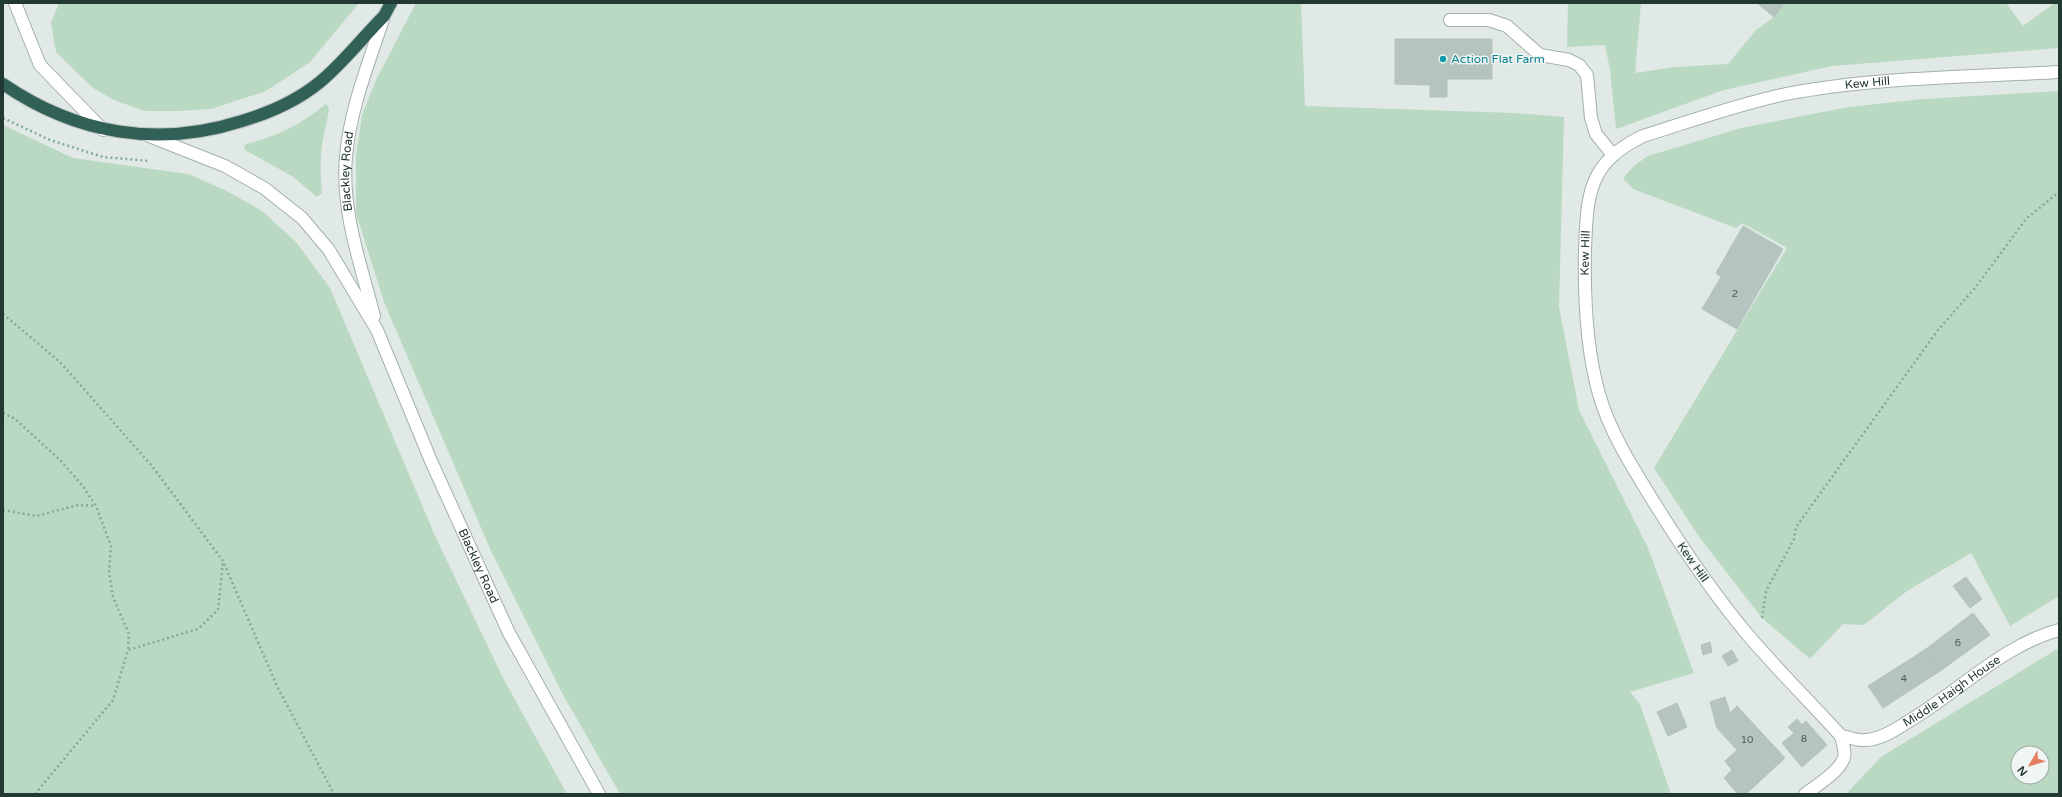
<svg xmlns="http://www.w3.org/2000/svg" width="2062" height="797" font-family="'Varela Round',sans-serif">
<style>
.green{fill:#bad9c2;fill-rule:evenodd}
.building{fill:#b5c4be;stroke:#b3c2bc}
.lines{fill:none;stroke-linecap:round;stroke-linejoin:round}
.minor-casing{stroke:#a3b0ac;stroke-width:14}
.highway-casing{stroke:#bdc3c2;stroke-width:14}
.path{stroke:#83aa9d;stroke-width:2.5;stroke-dasharray:2 3;stroke-linecap:butt}
.minor{stroke:#fff;stroke-width:12}
.highway{stroke:#316156;stroke-width:12}
.culture-dot{fill:#0f9aa8;stroke:#f0f6f3;stroke-width:1.5}
.labels{text-anchor:middle;stroke-width:3;stroke-linejoin:round;paint-order:stroke}
.number-label{font-size:10px;fill:#475b55}
.culture-label{font-size:12px;fill:#0d838f;stroke:#f0f6f3;text-anchor:start}
.street-label{font-size:12px;fill:#223832;stroke:#f0f6f3}
</style>
<rect width="100%" height="100%" fill="#e0e9e5"/>
<g class="green">
<path d="M 59,3 L 359,3 L 310,62 L 266,91 L 211,109 L 179,111 L 145,111 L 114,100 L 93,88 L 56,52 L 51,23 Z"/>
<path d="M 416,3 L 1301,3 L 1305,106 L 1514,113 L 1564,117 L 1559,307 L 1579,410 L 1648,548 L 1694,673 L 1630,692 L 1640,704 L 1671,794 L 620,794 L 562,693 L 491,551 L 384,302 L 356,213 L 356,155 L 362,115 L 376,80 Z"/>
<path d="M 1568,3 L 1641,3 L 1635,73 L 1675,67 L 1728,64 L 1756,30 L 1774,17 L 1785,3 L 2006,3 L 2023,26 L 2055,3 L 2059,3 L 2059,48 L 1832,66 L 1724,90 L 1616,129 L 1610,70 L 1605,45 L 1567,47 Z"/>
<path d="M 2059,91 L 2059,596 L 2010,626 L 1971,553 L 1907,591 L 1864,625 L 1843,624 L 1810,659 L 1762,618 L 1700,538 L 1654,468 L 1787,248 L 1742,223 L 1736,228 L 1633,189 L 1623,178 L 1635,165 L 1648,156 L 1741,128 L 1849,107 L 1923,99 Z"/>
<path d="M 326,104 L 329,108 C 328,119 325,128 323,139 C 320,157 320,175 322,193 L 317,197 L 292,176 L 245,150 L 244,147 L 246,144 C 276,137 302,124 326,104 Z"/>
<path d="M 3,125 L 73,158 L 188,174 L 225,190 L 262,211 L 296,242 L 330,288 L 436,538 L 503,678 L 567,794 L 3,794 Z"/>
<path d="M 2059,648 L 2059,794 L 1846,794 L 1881,757 ZM 2018,753 L 2042,753 L 2042,777 L 2018,777 Z"/>
</g>
<g class="building">
<path d="M 1757,3 L 1785,3 L 1774,17 Z"/>
<path d="M 1395,39 L 1492,39 L 1492,79 L 1447,79 L 1447,97 L 1430,97 L 1430,85 L 1395,84 Z"/>
<path d="M 1743,226 L 1783,249 L 1737,329 L 1702,309 L 1721,277 L 1716,273 Z"/>
<path d="M 1966,577 L 1982,599 L 1970,608 L 1953,586 Z"/>
<path d="M 1973,613 L 1990,635 L 1940,671 L 1926,649 Z"/>
<path d="M 1710,642 L 1712,652 L 1703,655 L 1701,645 Z"/>
<path d="M 1926,649 L 1940,671 L 1883,708 L 1868,686 Z"/>
<path d="M 1732,650 L 1738,661 L 1728,666 L 1722,656 Z"/>
<path d="M 1725,697 L 1730,713 L 1737,706 L 1785,758 L 1746,794 L 1738,794 L 1724,778 L 1732,770 L 1725,761 L 1737,750 L 1717,728 L 1710,702 Z"/>
<path d="M 1677,703 L 1687,727 L 1668,736 L 1657,712 Z"/>
<path d="M 1797,719 L 1802,725 L 1806,721 L 1827,745 L 1802,767 L 1782,743 L 1794,733 L 1788,727 Z"/>
</g>
<g class="lines">
<defs>
<g id="minor">
<path d="M 15,3 L 40,65 L 103,130"/>
<path d="M 1450,20 L 1489,20 L 1507,26 L 1540,55 L 1569,60 L 1579,65 L 1587,75 L 1591,118 L 1596,134 L 1613,155"/>
<path id="s1" d="M 149,136 L 225,166 L 264,188 L 302,218 L 329,250 L 377,330 L 431,461 L 509,633 L 599,794"/>
<path id="s2" d="M 374,316 C 361,265 341,211 346,157 C 350,108 369,63 384,16"/>
<path id="s3" d="M 1841,736 C 1810,702 1777,669 1747,634 C 1713,593 1683,549 1655,504 C 1634,470 1610,433 1599,394 C 1586,348 1584,298 1585,250 C 1587,194 1588,163 1643,136 C 1691,121 1738,104 1786,94 C 1874,77 1970,77 2059,72"/>
<path id="s4" d="M 1841,736 C 1848,737 1858,741 1865,740 C 1880,740 1897,729 1909,721 C 1958,692 2003,645 2059,630"/>
<path d="M 1805,794 C 1816,786 1841,771 1844,757 C 1846,751 1842,742 1841,736"/>
</g>
<path id="highway" d="M 3,84 C 76,134 158,148 242,121 C 269,113 298,100 320,82 C 343,63 363,37 384,16 L 391,3"/>
</defs>
<use href="#minor" class="minor-casing"/>
<use href="#highway" class="highway-casing"/>
<g class="path">
<path d="M 3,118 L 50,140 L 103,157 L 149,161"/>
<path d="M 3,314 L 60,362 L 152,466 L 223,561 L 277,686 L 334,794"/>
<path d="M 3,413 L 15,419 L 60,460 L 82,485 L 96,506 L 111,546 L 109,572 L 113,597 L 129,634 L 128,650"/>
<path d="M 3,510 L 36,516 L 78,505 L 96,506"/>
<path d="M 1762,618 L 1766,591 L 1794,539 L 1796,527 L 1938,330 L 1975,288 L 2026,219 L 2059,192"/>
<path d="M 35,794 L 113,700 L 128,650 L 198,629 L 218,610 L 223,562"/>
</g>
<use href="#minor" class="minor"/>
<use href="#highway" class="highway"/>
</g>
<circle class="culture-dot" cx="1443" cy="59" r="4"/>
<g class="labels">
<g class="number-label">
<text x="1735" y="297">2</text>
<text x="1958" y="646">6</text>
<text x="1904" y="682">4</text>
<text x="1804" y="742">8</text>
<text x="1747" y="743">10</text>
</g>
<g class="culture-label">
<text x="1451" y="63">Action Flat Farm</text>
</g>
<g class="street-label">
<text dy="4" stroke="none"><textPath href="#s3" startOffset="936">Kew Hill</textPath></text>
<text dy="4" stroke="none"><textPath href="#s2" startOffset="148">Blackley Road</textPath></text>
<text dy="4" stroke="none"><textPath href="#s3" startOffset="564">Kew Hill</textPath></text>
<text transform="translate(1693 562) rotate(55)" y="4">Kew Hill</text>
<text dy="4" stroke="none"><textPath href="#s1" startOffset="567">Blackley Road</textPath></text>
<text dy="4" stroke="none"><textPath href="#s4" startOffset="125">Middle Haigh House</textPath></text>
</g>
</g>
<rect width="2062" height="797" fill="none" stroke="#223832" stroke-width="8"/>
<g transform="translate(2030 765) rotate(232)"><circle r="19" fill="#f0f6f3" stroke="#9eaaa6"/>
<path d="M0-3L7 15L0 10L-7 15Z" fill="#e57f62"/>
<text y="-6" font-size="11" font-weight="bold" text-anchor="middle" fill="#223832">N</text>
</g>
</svg>
